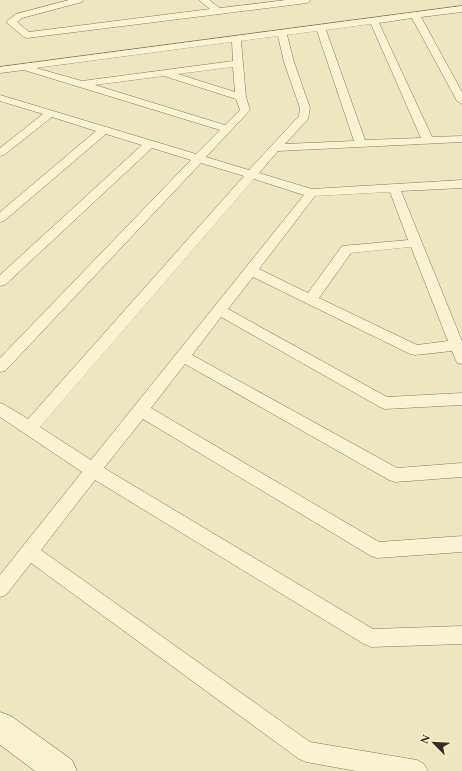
<svg xmlns="http://www.w3.org/2000/svg" width="462" height="771" font-family="Spectral,serif">
<style>
.lines{fill:none;stroke-linecap:round;stroke-linejoin:round}
.minor-casing{stroke:#847859;stroke-width:1}
.secondary-casing{stroke:#66593d;stroke-width:1}
.minor{fill:#f7f3d3;fill-rule:evenodd}
.secondary{fill:#f7f3d3;fill-rule:evenodd}
</style>
<rect width="100%" height="100%" fill="#ece7c1"/>
<g class="lines">
<defs>
<g id="minor">
<path d="M 69,0 L 83,0 L 82,2 L 22,18 L 17,22 L 29,32 L 210,9 L 199,0 L 209,0 L 220,8 L 286,0 L 311,0 L 307,3 L 27,38 L 24,37 L 6,22 L 16,14 Z"/>
<path d="M 462,6 L 462,12 L 421,17 L 462,92 L 462,104 L 457,101 L 412,18 L 379,23 L 432,137 L 462,136 L 462,142 L 278,151 L 259,173 L 312,189 L 462,180 L 462,188 L 401,191 L 462,341 L 462,364 L 457,363 L 452,351 L 415,355 L 410,354 L 253,277 L 228,309 L 387,397 L 462,393 L 462,405 L 385,409 L 380,407 L 221,317 L 192,355 L 397,468 L 462,463 L 462,477 L 395,482 L 389,480 L 185,364 L 151,408 L 379,542 L 462,536 L 462,552 L 377,558 L 371,556 L 143,419 L 104,468 L 373,629 L 462,626 L 462,644 L 371,647 L 364,644 L 95,480 L 41,550 L 310,742 L 417,760 L 424,764 L 428,771 L 356,771 L 306,762 L 299,759 L 31,563 L 6,595 L 0,597 L 0,575 L 82,472 L 0,417 L 0,403 L 5,405 L 28,419 L 244,176 L 201,163 L 5,371 L 0,372 L 0,358 L 191,160 L 152,148 L 5,285 L 0,286 L 0,275 L 142,145 L 106,134 L 4,221 L 0,222 L 0,212 L 96,131 L 52,117 L 4,155 L 0,156 L 0,148 L 43,114 L 0,101 L 0,95 L 196,154 L 220,130 L 24,70 L 0,73 L 0,67 ZM 371,24 L 421,138 L 365,140 L 326,30 ZM 317,31 L 354,141 L 285,144 L 308,119 L 310,108 L 294,62 L 287,35 ZM 278,36 L 284,62 L 300,108 L 299,116 L 249,170 L 206,157 L 250,110 L 246,97 L 241,41 ZM 232,42 L 233,61 L 82,81 L 36,68 ZM 233,67 L 235,92 L 178,74 ZM 164,76 L 236,99 L 240,110 L 225,125 L 95,85 ZM 254,179 L 304,195 L 91,460 L 40,427 ZM 390,192 L 408,240 L 342,246 L 308,293 L 259,269 L 315,196 ZM 411,247 L 448,341 L 417,345 L 319,298 L 351,253 Z"/>
</g>
<path id="secondary" d="M 0,712 L 11,716 L 72,760 L 77,771 L 35,771 L 0,745 Z"/>
</defs>
<use href="#minor" class="minor-casing"/>
<use href="#secondary" class="secondary-casing"/>
<use href="#minor" class="minor"/>
<use href="#secondary" class="secondary"/>
</g>
<g transform="translate(434 743) rotate(294)" stroke="#f4f0d0" stroke-width="3" paint-order="stroke">
<path d="M0-3L7 15L0 10L-7 15Z" fill="#352d1d"/>
<text y="-6" font-size="11" font-weight="bold" text-anchor="middle" fill="#352d1d">N</text>
</g>
</svg>
